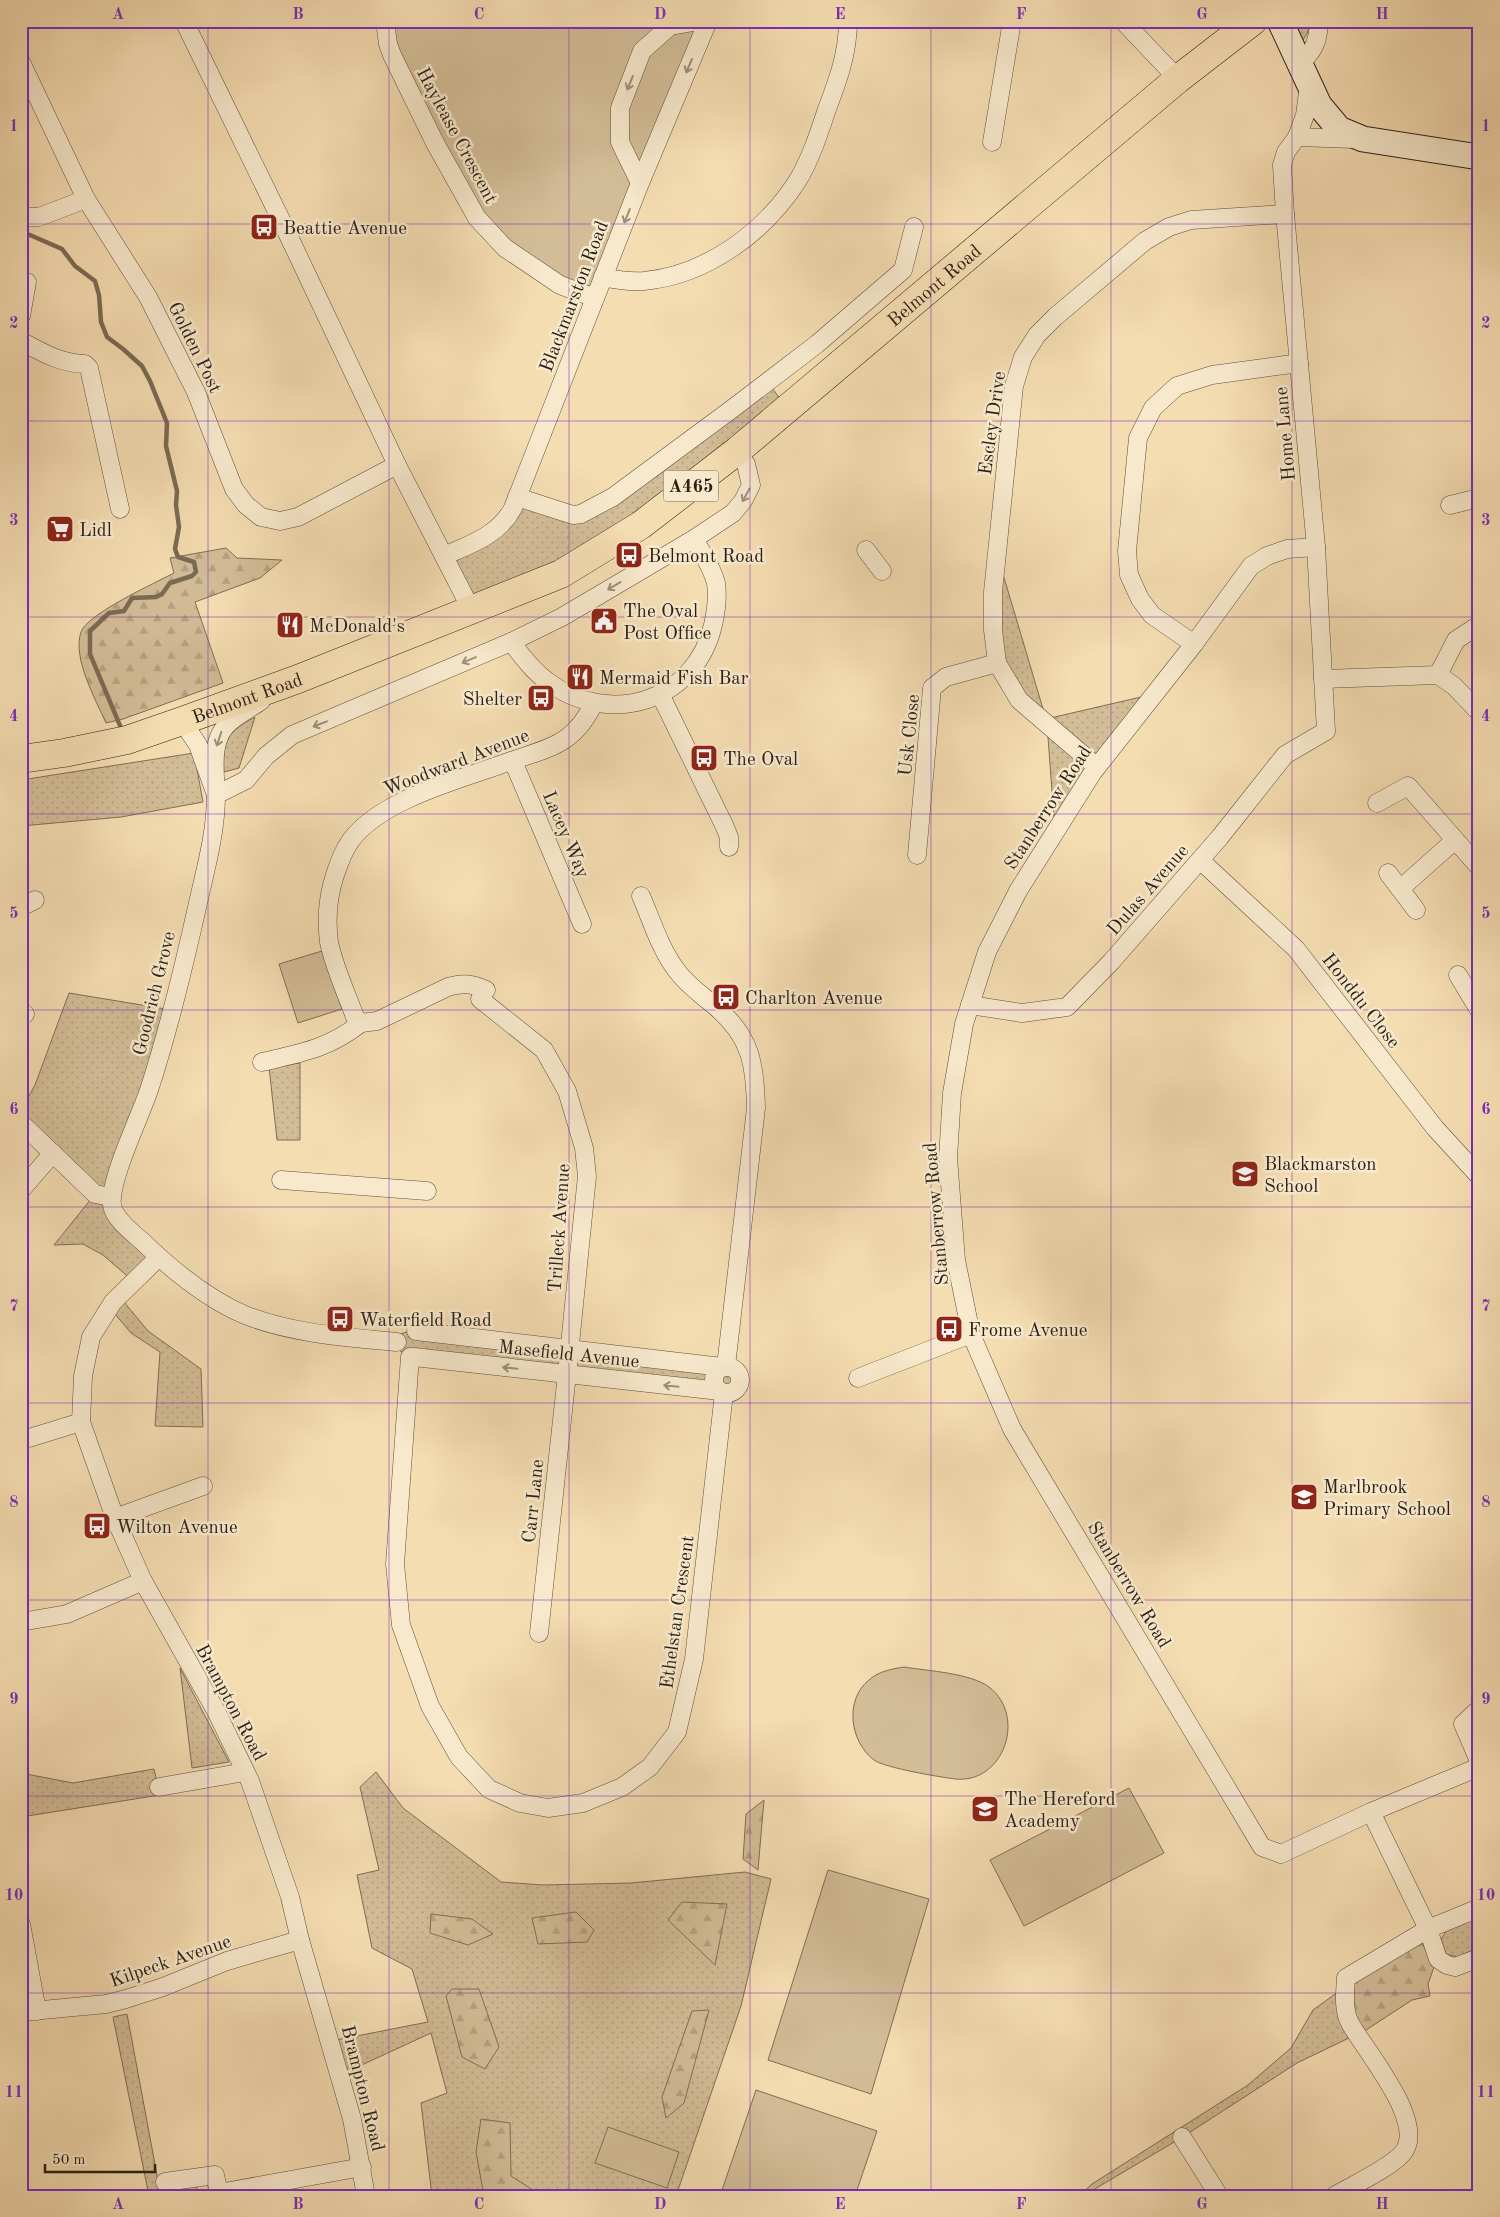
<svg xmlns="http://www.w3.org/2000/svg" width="1500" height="2217" font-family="'Old Standard TT',serif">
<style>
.grass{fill:url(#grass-dots);stroke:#7f6e56}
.forest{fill:url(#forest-firs);stroke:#7f6e56}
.park{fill:#d3bd97;stroke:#7f6e56}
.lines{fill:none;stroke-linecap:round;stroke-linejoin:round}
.stream{stroke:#7b6b54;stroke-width:4.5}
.street-casing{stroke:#5e4f3d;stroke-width:19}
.secondary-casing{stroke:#2b2016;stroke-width:27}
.highway-casing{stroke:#2b2016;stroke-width:29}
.street{stroke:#f8e9cd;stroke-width:18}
.secondary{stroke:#f8e9cd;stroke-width:25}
.highway{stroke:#f5ddb2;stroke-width:28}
.oneway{stroke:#9c8f7b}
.grid{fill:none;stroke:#7b2cbf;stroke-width:1;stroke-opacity:0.55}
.labels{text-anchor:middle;stroke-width:5;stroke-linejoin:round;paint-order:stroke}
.shield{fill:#f8e9cd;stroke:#685c4d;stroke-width:1}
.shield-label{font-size:18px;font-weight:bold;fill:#2b2016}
.street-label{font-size:19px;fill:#2b2016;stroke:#f8e9cd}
.poi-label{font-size:19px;fill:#2b2016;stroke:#f8e9cd;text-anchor:start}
.neatline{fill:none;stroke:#7b2cbf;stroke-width:2}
.grid-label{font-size:16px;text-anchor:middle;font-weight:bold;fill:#7b2cbf}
</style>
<defs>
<pattern id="grass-dots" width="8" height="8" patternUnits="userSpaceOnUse" patternTransform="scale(1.25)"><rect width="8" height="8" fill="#d3bd97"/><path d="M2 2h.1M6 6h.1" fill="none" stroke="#b5a281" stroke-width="1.8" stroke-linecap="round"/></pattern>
<pattern id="forest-firs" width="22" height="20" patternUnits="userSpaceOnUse" patternTransform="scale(1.25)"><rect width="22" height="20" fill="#d3bd97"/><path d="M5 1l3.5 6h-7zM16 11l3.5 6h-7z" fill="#b5a281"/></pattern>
</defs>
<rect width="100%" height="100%" fill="#f5ddb2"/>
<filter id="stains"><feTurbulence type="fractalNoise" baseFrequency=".004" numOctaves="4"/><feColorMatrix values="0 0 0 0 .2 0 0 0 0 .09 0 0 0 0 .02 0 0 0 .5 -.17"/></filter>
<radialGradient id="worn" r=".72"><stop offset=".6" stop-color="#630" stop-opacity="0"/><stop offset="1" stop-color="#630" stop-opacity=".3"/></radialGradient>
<g class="grass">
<path d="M 1292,21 L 1311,21 L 1307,34 L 1302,41 Z"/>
<path d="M 768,382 L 787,409 L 641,525 L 472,611 L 444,556 L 473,543 L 517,497 L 573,515 Z"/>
<path d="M 997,554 L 1046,719 L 1154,694 L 1055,832 L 1047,724 L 1019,700 L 993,630 Z"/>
<path d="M 255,717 L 239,768 L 224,772 C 222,741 227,732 255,717 Z"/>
<path d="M 194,753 L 203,802 L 121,817 L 21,826 L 21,780 Z"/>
<path d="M 69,993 L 172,1010 L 111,1197 L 159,1257 L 133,1281 L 103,1255 L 83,1244 L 54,1245 L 95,1194 L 21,1123 L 21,1110 L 35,1085 Z"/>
<path d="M 300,1063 L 300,1140 L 277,1140 L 269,1067 Z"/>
<path d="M 119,1296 L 148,1331 L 201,1369 L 203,1427 L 155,1426 L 160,1352 L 131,1333 L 110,1308 Z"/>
<path d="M 412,1330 L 726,1366 L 738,1372 L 738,1387 L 728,1393 L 410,1357 L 399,1350 L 397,1344 L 401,1334 Z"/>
<path d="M 180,1668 L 229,1762 L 192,1768 Z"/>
<path d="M 154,1769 L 160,1795 L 21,1817 L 21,1773 L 73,1783 Z"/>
<path d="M 376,1772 L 403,1808 L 501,1882 L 543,1885 L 631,1883 L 745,1872 L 771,1879 L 741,2006 L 676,2196 L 432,2196 L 421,2103 L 447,2093 L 431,2033 L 340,2075 L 331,2041 L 428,2022 L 412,1969 L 372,1948 L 357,1875 L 379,1870 L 360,1787 Z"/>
<path d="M 1479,1916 L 1479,1947 L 1458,1957 L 1446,1954 L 1441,1940 L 1447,1929 Z"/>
<path d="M 1338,1992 L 1351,2037 L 1297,2063 L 1181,2138 L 1083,2196 L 1079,2196 L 1092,2184 L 1248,2085 L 1291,2048 L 1313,2010 Z"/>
<path d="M 127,2014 L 159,2186 L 196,2183 L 198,2196 L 149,2196 L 113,2017 Z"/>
</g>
<g class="forest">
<path d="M 226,548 L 237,558 L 282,560 L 260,578 L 195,602 L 223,683 L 123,719 L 106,723 C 96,700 72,658 81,632 C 87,614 155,583 174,573 L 170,558 Z"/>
<path d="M 764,1800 L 758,1870 L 743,1859 L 746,1814 Z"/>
<path d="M 682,1902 L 727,1904 L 715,1965 L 668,1920 Z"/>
<path d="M 576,1912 L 594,1930 L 587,1942 L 538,1944 L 532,1918 Z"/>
<path d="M 431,1914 L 472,1919 L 493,1934 L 468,1945 L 430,1933 Z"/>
<path d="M 1421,1940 L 1434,1967 L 1428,1984 L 1430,1996 L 1412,2000 L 1363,2032 L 1355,2020 L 1351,1982 Z"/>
<path d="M 452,1989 L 479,1989 L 499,2047 L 485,2069 L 462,2057 L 446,1996 Z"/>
<path d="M 709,2010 L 684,2103 L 666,2118 L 662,2097 L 692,2011 Z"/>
<path d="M 481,2119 L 510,2123 L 511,2176 L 536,2192 L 534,2196 L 484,2196 L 476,2152 Z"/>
</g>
<g class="park">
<path d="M 387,21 L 708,21 L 595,298 L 536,268 L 477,218 L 400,63 Z"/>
<path d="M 322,951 L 342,1009 L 298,1023 L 279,964 Z"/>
<path d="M 904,1667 C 928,1671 970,1673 989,1687 C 1027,1716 1004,1784 955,1779 C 940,1777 885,1768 874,1760 C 850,1742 844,1700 869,1680 C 879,1671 892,1669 904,1667 Z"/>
<path d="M 1129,1788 L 1164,1853 L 1024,1926 L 990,1860 Z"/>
<path d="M 828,1870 L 929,1899 L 871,2094 L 768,2060 Z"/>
<path d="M 756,2090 L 877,2131 L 855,2196 L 720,2196 Z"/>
<path d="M 608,2127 L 679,2152 L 667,2188 L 595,2163 Z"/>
</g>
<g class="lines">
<path class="stream" d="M 21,234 L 30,235 L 62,249 L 75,266 L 95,281 L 99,295 L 101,322 L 107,337 L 123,349 L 142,366 L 150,381 L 167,423 L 166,446 L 177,491 L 176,505 L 179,527 L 175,549 L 178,557 L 194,562 L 196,572 L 192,576 L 170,583 L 162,594 L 156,597 L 132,598 L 124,611 L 109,613 L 90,631 L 90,654 L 121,728"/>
<defs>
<g id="street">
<path d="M 184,21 L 282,222 L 397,465 L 472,611"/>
<path d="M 385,21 L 388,44 L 392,55 L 435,143 L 477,218 L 505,248 L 560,285 L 595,298"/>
<path d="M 1123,21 L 1178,79"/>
<path d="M 21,62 L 86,199 L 148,297 L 196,392 L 234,489 L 246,505 L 261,517 L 280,521 L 298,517 L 397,465"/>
<path d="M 1300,64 C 1315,49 1318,42 1319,21"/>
<path d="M 1297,137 L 1354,139"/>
<path d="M 992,142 L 1012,21"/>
<path d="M 640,183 L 620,142 L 620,108 L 642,51 L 670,26 L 699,21"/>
<path d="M 21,217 L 39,217 L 86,199"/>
<path d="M 603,277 C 616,280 630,282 644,281 C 707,275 765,232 798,180 C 811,158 819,133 827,109 C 838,80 848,53 848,21"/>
<path d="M 21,316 L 27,282"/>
<path d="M 21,341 C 43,353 60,363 85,364 L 89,368 L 120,509"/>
<path d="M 517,497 L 573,515 L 581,514 L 613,497 L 732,409 L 817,344 L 903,270 L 914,227"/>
<path d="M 1450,505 L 1479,498"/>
<path d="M 1316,547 L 1287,549 L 1267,556 L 1251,566 L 1194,644 L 1093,772 L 1018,891 L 987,952 L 964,1024 L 952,1093 L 948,1158 L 956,1260 L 971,1334 L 1012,1429 L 1262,1847 L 1281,1854 L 1371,1812 L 1479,1767"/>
<path d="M 866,550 L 882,571"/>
<path d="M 444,556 C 471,544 499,535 513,508 L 640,183 L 708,21"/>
<path d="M 511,642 C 522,656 533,671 547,681 C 609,728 695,702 713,625 C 716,612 718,597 716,583 C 712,567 702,553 694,539"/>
<path d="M 1194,644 L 1152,615 L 1140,599 L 1129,575 L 1127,551 L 1138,438 L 1153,408 L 1177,386 L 1212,375 L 1299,363"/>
<path d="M 1438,675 L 1456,640 L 1479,625"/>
<path d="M 1323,679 L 1438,675 L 1454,686 L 1479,712"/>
<path d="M 660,694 L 724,825 L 729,837 L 729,847"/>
<path d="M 182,721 L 198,745 L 216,795 C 215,771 209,738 231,721 C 240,713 251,708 261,701"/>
<path d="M 513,761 L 582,924"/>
<path d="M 1097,767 L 1019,700 L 997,663 L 993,630 L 993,592 L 1014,386 L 1023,357 L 1037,335 L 1055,317 L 1145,241 L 1169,227 L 1191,220 L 1285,214"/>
<path d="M 1377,803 L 1408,786 L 1479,867"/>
<path d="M 917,855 L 932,688 L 946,677 L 997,663"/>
<path d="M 1200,860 L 1296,949 L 1435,1128 L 1479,1176"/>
<path d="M 1388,873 L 1416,910"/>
<path d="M 1400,889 L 1454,841"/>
<path d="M 641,896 C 652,921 660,949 677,971 C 688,986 702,995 716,1007 C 751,1037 755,1064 756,1108 L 726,1366"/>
<path d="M 21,907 L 35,900"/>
<path d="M 1458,975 L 1479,1010"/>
<path d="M 486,990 C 472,983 463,983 448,987 L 377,1021 L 361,1023 L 355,1017 C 347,995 333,964 329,942 C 326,919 328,896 335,875 C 339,863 343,851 351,840 C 383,798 462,779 511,761 C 552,747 574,744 594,703"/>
<path d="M 480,999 L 544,1050 L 567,1091 L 584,1148 L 587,1176 L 567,1374 L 539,1633"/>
<path d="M 970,1005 L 1022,1013 L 1067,1007 L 1111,962 L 1220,837 L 1285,755 L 1326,731 L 1316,547 L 1285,214 L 1282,165 L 1286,152 L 1297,137 L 1305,115 L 1309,85"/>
<path d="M 21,1011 L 25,1014"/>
<path d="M 262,1062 C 301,1053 328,1049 361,1023"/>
<path d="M 21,1123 L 95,1194 L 111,1197"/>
<path d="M 281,1180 L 427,1191"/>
<path d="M 21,1190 L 53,1153"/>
<path d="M 159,1257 L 113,1302 L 91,1337 L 83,1376 L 81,1422 L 115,1518 L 143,1581 L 216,1711 L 250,1781 L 290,1897 L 300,1940 L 352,2119 L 366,2196"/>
<path d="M 416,1331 L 722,1367"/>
<path d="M 397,1342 C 347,1337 293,1334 245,1315 C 207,1299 172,1270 143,1242 C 133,1233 114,1219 112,1205 C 109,1180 140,1117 149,1090 C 169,1029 184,966 198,903 C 206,867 216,832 216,795 L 246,780 L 266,756 L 292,735 L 511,642 L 562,617 L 694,539 L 733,513 L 743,501 L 751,485 L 746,464 L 737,451"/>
<path d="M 410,1357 L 395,1564 L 401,1625 L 430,1706 L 459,1757 L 489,1789 L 520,1803 L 548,1808 L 583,1803 L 622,1787 L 650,1767 L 677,1732 L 694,1659 L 724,1393"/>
<path d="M 414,1357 L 720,1391"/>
<circle cx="727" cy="1380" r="13"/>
<path d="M 858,1378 L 971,1334"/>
<path d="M 21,1436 L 29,1438 L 81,1422"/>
<path d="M 115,1518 L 203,1486"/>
<path d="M 21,1622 L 67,1614 L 143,1581"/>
<path d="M 1479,1709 L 1463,1724 L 1479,1761"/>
<path d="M 159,1787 L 245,1772"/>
<path d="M 1371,1812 L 1428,1929 L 1438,1959 L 1447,1965 L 1455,1967 L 1479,1958"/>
<path d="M 21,1924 L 37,2011"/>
<path d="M 21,2012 L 106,2004 L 126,1999 L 163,1987 L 227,1961 L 300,1940"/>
<path d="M 1182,2137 L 1219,2196"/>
<path d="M 165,2182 L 215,2175 L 219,2193 L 362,2167"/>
<path d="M 1334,2196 C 1353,2185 1388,2169 1402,2154 C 1429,2124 1365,2051 1350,2023 C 1343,2010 1345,1993 1346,1978 L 1428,1929 L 1479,1908"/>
</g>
<path id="secondary" d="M 1280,21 L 1319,105 L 1339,129 L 1363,139 L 1479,157"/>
<g id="highway">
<path id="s1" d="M 21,759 L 64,753 L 127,740 L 182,721 L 298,679 L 561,574 L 641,525 L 737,451 L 1178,79 L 1253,21"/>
</g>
</defs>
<use href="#street" class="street-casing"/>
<use href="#secondary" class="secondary-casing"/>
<use href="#highway" class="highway-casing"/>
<use href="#street" class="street"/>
<use href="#secondary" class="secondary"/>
<use href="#highway" class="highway"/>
</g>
<defs><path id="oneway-shaft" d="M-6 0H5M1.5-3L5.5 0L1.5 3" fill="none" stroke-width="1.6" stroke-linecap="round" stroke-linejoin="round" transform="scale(1.25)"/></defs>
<g class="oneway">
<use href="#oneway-shaft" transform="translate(689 66) rotate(113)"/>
<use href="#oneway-shaft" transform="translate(630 83) rotate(112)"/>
<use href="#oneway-shaft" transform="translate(627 216) rotate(112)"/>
<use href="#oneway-shaft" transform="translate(746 495) rotate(119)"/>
<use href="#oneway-shaft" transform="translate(614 586) rotate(149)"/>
<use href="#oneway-shaft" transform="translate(469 660) rotate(157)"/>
<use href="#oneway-shaft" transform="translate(320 724) rotate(159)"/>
<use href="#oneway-shaft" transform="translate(219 739) rotate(108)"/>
<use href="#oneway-shaft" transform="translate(510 1368) rotate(-174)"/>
<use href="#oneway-shaft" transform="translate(671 1386) rotate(-174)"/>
</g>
<path class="grid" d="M 208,21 L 208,2196M 389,21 L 389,2196M 569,21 L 569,2196M 750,21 L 750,2196M 931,21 L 931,2196M 1111,21 L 1111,2196M 1292,21 L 1292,2196M 21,224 L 1479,224M 21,421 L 1479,421M 21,617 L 1479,617M 21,814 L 1479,814M 21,1010 L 1479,1010M 21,1207 L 1479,1207M 21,1403 L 1479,1403M 21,1600 L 1479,1600M 21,1796 L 1479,1796M 21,1993 L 1479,1993"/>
<defs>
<symbol id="bus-square" viewBox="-11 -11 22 22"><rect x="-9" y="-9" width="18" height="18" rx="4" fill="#8f2418" stroke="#f8e9cd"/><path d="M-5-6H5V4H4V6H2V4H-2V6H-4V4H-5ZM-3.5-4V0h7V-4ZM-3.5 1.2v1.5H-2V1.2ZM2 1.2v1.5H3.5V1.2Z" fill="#fff"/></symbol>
<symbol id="supermarket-square" viewBox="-11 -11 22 22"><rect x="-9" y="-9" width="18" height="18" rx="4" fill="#8f2418" stroke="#f8e9cd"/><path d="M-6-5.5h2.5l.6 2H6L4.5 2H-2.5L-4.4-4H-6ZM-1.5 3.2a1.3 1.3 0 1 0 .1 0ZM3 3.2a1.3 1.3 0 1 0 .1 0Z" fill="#fff"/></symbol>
<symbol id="civic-square" viewBox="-11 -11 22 22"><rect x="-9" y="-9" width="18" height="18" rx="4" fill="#8f2418" stroke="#f8e9cd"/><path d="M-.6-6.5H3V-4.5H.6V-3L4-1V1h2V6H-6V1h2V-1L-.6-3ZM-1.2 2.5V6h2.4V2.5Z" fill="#fff"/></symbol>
<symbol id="restaurant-square" viewBox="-11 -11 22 22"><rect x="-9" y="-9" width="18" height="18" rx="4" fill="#8f2418" stroke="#f8e9cd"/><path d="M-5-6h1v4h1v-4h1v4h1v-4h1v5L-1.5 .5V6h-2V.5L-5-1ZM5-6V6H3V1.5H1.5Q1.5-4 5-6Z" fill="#fff"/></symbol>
<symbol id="school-square" viewBox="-11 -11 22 22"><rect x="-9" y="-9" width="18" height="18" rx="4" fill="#8f2418" stroke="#f8e9cd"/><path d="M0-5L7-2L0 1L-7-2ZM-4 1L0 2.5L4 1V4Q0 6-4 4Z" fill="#fff"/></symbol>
</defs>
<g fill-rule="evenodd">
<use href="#bus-square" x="248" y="211" width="32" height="32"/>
<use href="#supermarket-square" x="44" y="513" width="32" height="32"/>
<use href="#bus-square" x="613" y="539" width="32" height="32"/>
<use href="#civic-square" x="588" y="605" width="32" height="32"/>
<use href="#restaurant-square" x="274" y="609" width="32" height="32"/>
<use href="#restaurant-square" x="564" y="661" width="32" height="32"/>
<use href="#bus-square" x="525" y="682" width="32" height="32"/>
<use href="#bus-square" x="688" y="742" width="32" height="32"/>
<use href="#bus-square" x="710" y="981" width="32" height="32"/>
<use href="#school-square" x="1229" y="1158" width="32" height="32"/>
<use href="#bus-square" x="324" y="1303" width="32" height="32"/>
<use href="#bus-square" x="933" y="1313" width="32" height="32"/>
<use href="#school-square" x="1288" y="1481" width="32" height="32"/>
<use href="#bus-square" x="81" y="1510" width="32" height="32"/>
<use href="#school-square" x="969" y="1793" width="32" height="32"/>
</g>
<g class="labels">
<rect class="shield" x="663.5" y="470.5" width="55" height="31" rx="4"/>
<g class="shield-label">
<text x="691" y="492">A465</text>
</g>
<g class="street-label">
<text transform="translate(458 135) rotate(62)" y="7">Haylease Crescent</text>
<text dy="7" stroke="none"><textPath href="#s1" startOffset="1045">Belmont Road</textPath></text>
<text transform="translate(573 296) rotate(-69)" y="7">Blackmarston Road</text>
<text transform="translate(196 347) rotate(64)" y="7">Golden Post</text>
<text transform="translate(991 423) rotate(-82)" y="7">Escley Drive</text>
<text transform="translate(1284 434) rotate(-95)" y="7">Home Lane</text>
<text dy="7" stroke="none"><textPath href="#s1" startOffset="235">Belmont Road</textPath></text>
<text transform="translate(908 735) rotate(-84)" y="7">Usk Close</text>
<text transform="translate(456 761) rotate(-21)" y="7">Woodward Avenue</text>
<text transform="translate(1047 807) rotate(-57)" y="7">Stanberrow Road</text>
<text transform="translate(567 834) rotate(67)" y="7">Lacey Way</text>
<text transform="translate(1147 889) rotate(-49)" y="7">Dulas Avenue</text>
<text transform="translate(153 993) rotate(-76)" y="7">Goodrich Grove</text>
<text transform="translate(1362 1000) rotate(52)" y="7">Honddu Close</text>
<text transform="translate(935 1214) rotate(-95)" y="7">Stanberrow Road</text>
<text transform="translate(558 1228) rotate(-86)" y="7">Trilleck Avenue</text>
<text transform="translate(569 1353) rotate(6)" y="7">Masefield Avenue</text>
<text transform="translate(532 1501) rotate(-84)" y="7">Carr Lane</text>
<text transform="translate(1130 1584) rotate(59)" y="7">Stanberrow Road</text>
<text transform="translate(676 1612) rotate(-82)" y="7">Ethelstan Crescent</text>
<text transform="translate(232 1702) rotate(62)" y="7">Brampton Road</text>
<text transform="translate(170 1960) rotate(-19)" y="7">Kilpeck Avenue</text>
<text transform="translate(364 2088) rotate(76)" y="7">Brampton Road</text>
</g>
<g class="poi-label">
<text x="283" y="234">Beattie Avenue</text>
<text x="79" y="536">Lidl</text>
<text x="648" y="562">Belmont Road</text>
<text x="623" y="617">The Oval<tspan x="623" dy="22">Post Office</tspan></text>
<text x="309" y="632">McDonald's</text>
<text x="599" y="684">Mermaid Fish Bar</text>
<text x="522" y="705" text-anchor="end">Shelter</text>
<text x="723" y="765">The Oval</text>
<text x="745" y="1004">Charlton Avenue</text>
<text x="1264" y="1170">Blackmarston<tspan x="1264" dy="22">School</tspan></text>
<text x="359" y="1326">Waterfield Road</text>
<text x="968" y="1336">Frome Avenue</text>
<text x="1323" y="1493">Marlbrook<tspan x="1323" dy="22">Primary School</tspan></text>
<text x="116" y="1533">Wilton Avenue</text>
<text x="1004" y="1805">The Hereford<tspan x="1004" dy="22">Academy</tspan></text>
</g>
</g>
<rect width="1500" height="2217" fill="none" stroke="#f5ddb2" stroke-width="55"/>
<path d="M45 2164v8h110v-8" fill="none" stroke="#2b2016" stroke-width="2.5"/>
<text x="52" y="2164" font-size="15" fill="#2b2016" stroke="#f8e9cd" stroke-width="4" paint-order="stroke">50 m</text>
<rect x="28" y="28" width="1444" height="2162" class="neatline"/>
<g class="grid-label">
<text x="118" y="19">A</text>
<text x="298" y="19">B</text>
<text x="479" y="19">C</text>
<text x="660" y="19">D</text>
<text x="840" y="19">E</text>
<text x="1021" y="19">F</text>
<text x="1202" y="19">G</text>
<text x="1382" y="19">H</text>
<text x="14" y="131">1</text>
<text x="1486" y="131">1</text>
<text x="14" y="328">2</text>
<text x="1486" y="328">2</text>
<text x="14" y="525">3</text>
<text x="1486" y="525">3</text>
<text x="14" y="721">4</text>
<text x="1486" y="721">4</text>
<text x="14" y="918">5</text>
<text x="1486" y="918">5</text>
<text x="14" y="1114">6</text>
<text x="1486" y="1114">6</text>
<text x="14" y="1311">7</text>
<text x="1486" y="1311">7</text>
<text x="14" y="1507">8</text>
<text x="1486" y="1507">8</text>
<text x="14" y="1704">9</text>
<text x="1486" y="1704">9</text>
<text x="14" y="1900">10</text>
<text x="1486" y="1900">10</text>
<text x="14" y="2097">11</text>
<text x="1486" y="2097">11</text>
<text x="118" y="2209">A</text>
<text x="298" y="2209">B</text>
<text x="479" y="2209">C</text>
<text x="660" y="2209">D</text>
<text x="840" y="2209">E</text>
<text x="1021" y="2209">F</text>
<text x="1202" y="2209">G</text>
<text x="1382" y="2209">H</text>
</g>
<rect width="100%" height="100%" filter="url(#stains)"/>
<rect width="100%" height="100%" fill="url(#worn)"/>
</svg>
